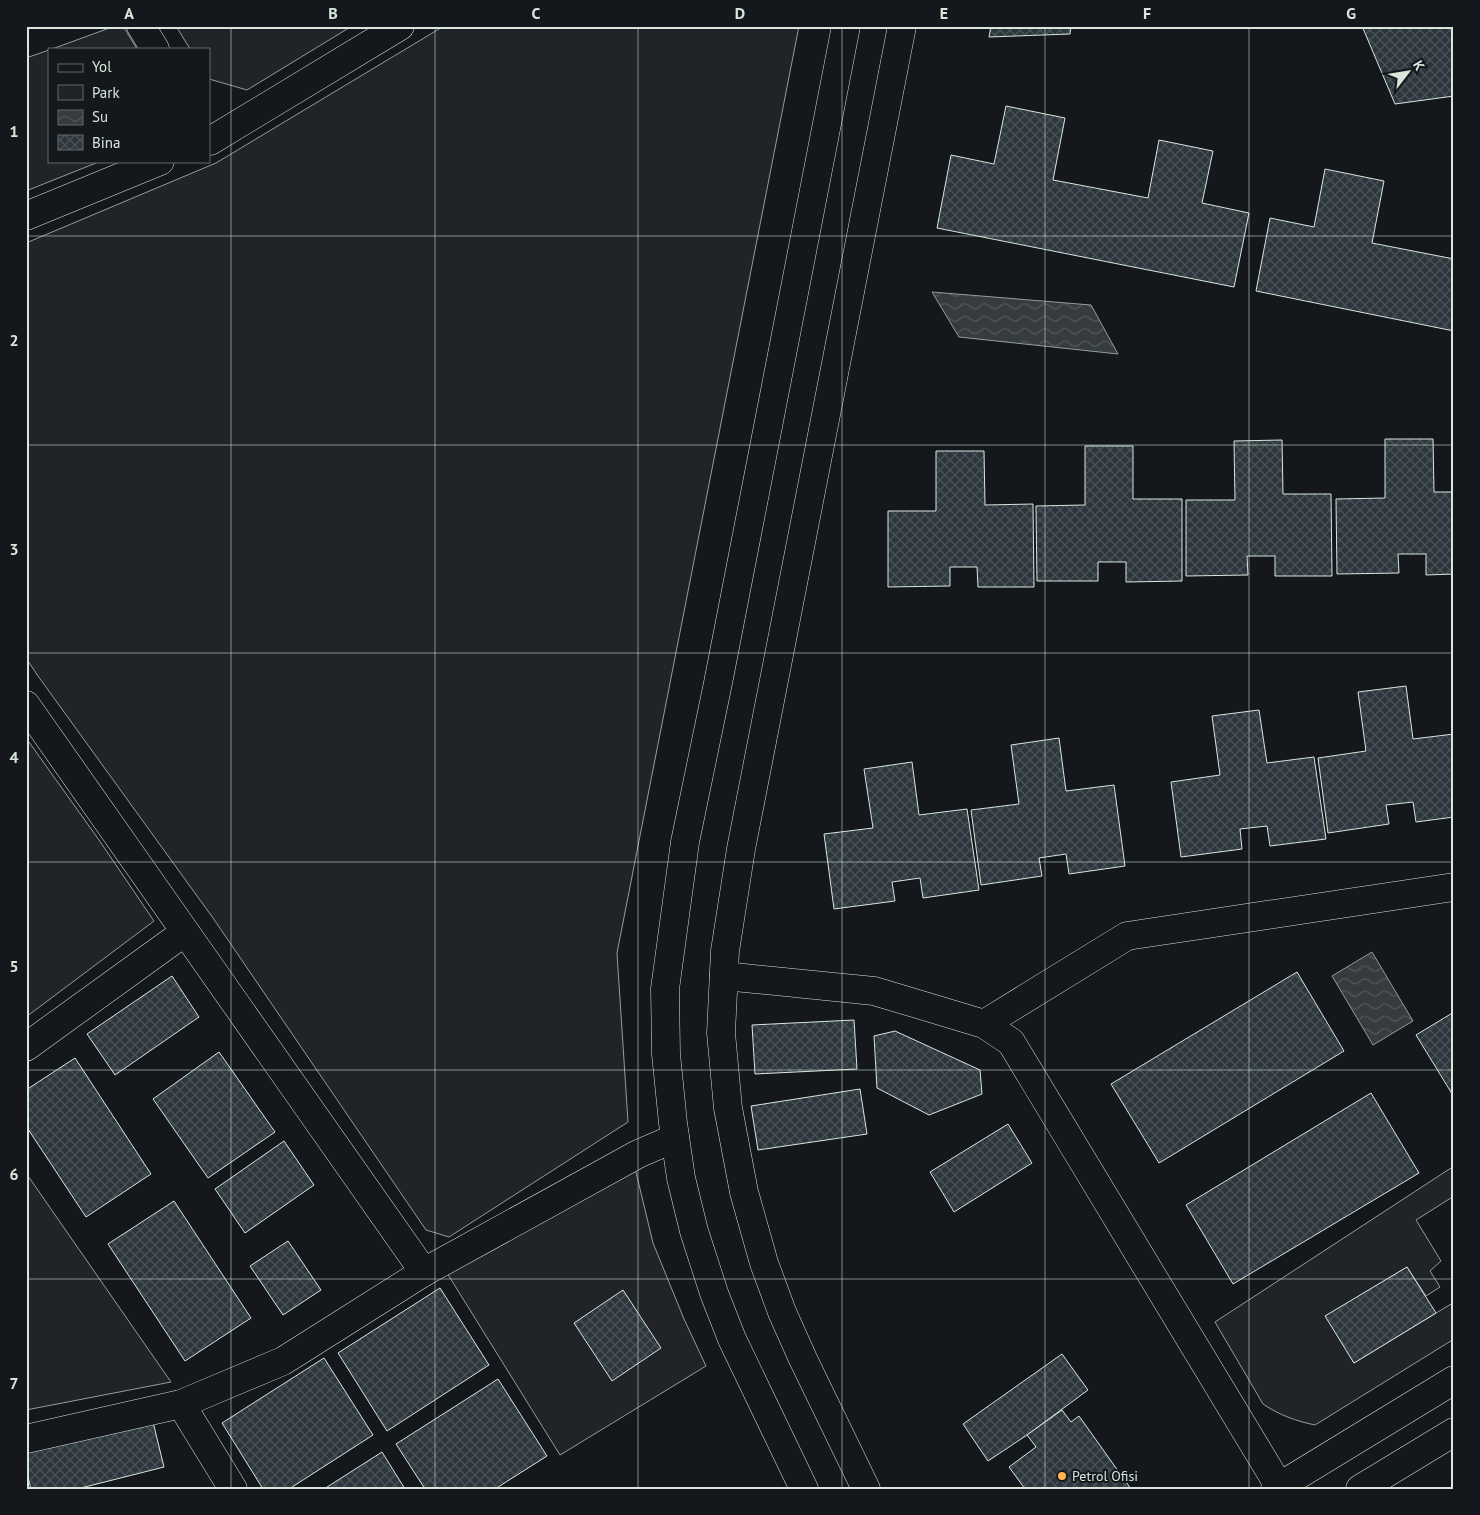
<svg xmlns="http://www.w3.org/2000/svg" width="1480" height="1515" font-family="'PT Sans',sans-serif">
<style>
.green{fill:#202428;stroke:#939e99}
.water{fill:url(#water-waves);stroke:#939e99}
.building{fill:url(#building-cross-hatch);stroke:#d8e6dc}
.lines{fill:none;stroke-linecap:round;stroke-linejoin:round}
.minor-casing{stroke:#d8e6dc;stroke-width:29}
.major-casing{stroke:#d8e6dc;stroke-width:29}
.minor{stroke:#14181c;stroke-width:28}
.major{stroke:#14181c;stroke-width:28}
.grid{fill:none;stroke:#d8e6dc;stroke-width:1;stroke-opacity:0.55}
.poi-dot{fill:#ffb74d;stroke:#14181c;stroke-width:2}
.labels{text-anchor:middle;stroke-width:4;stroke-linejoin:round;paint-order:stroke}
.poi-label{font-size:14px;fill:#d8e6dc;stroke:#14181c;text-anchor:start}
.neatline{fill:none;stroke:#d8e6dc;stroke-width:2}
.grid-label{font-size:16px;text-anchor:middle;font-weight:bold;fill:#d8e6dc}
</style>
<defs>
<pattern id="water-waves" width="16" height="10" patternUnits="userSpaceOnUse" patternTransform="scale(1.25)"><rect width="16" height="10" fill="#363b3e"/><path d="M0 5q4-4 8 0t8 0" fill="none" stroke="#525759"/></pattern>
<pattern id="building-cross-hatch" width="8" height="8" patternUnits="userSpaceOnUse" patternTransform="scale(1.25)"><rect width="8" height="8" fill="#2c363c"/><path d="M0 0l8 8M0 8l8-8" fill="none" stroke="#4a5358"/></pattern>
</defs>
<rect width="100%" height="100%" fill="#14181c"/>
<g class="green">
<path d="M 115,26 L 123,26 L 137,49 L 52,49 Z"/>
<path d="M 176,26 L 352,26 L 247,90 L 209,79 L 209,49 L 190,49 Z"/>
<path d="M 444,26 L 799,26 L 617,953 L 628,1122 L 449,1237 L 426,1230 L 213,918 L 38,676 L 26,658 L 26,243 L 216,163 Z"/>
<path d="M 49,50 L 49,161 L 101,161 L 26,191 L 26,58 Z"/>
<path d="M 26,741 L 29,742 L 99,840 L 154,921 L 26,1017 Z"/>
<path d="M 1454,1166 L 1454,1196 L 1416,1220 L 1441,1261 L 1430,1271 L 1440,1287 L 1426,1296 L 1407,1267 L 1326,1316 L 1354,1363 L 1451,1304 L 1454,1308 L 1454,1339 L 1315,1425 C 1296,1421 1279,1415 1263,1404 L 1215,1322 Z"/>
<path d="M 635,1168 L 653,1243 L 684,1319 L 706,1366 L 560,1455 L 447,1273 Z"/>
<path d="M 26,1173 L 171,1382 L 26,1410 Z"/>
</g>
<g class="water">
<path d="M 932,292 L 1091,305 L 1118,354 L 959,337 Z"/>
<path d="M 1372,952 L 1413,1021 L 1373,1045 L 1332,976 Z"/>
</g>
<g class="building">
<path d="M 991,26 L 1071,26 L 1070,34 L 989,37 Z"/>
<path d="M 1362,26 L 1454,26 L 1454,96 L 1395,104 Z"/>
<path d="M 1006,106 L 1065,118 L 1053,180 L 1148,198 L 1159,140 L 1213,151 L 1202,203 L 1249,213 L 1234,287 L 937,228 L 951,155 L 994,164 Z"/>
<path d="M 1325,169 L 1384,181 L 1372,243 L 1454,259 L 1454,331 L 1256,291 L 1270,218 L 1314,227 Z"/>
<path d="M 1385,439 L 1433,439 L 1434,492 L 1454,492 L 1454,574 L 1426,575 L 1426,554 L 1398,554 L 1399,573 L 1337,574 L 1336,499 L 1385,498 Z"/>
<path d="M 1282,440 L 1283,494 L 1331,494 L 1332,576 L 1275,576 L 1275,556 L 1247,556 L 1248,575 L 1186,576 L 1186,500 L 1235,500 L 1234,441 Z"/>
<path d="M 1085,446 L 1133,446 L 1133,499 L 1182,499 L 1182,581 L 1126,582 L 1126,562 L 1098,562 L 1098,581 L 1037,581 L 1036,506 L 1085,505 Z"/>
<path d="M 936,451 L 984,451 L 985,505 L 1033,504 L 1034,587 L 978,587 L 977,567 L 950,567 L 950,586 L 888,587 L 888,511 L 936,511 Z"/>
<path d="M 1406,686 L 1413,739 L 1454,734 L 1454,817 L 1416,822 L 1413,802 L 1386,805 L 1389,824 L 1328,833 L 1318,758 L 1366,751 L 1358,692 Z"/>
<path d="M 1259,710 L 1267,763 L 1314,757 L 1326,839 L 1270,846 L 1267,826 L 1240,829 L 1242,849 L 1181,857 L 1171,782 L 1220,775 L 1212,716 Z"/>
<path d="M 1059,738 L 1066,791 L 1114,785 L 1125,866 L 1069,874 L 1066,854 L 1039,858 L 1042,876 L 981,885 L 971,810 L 1019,804 L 1011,745 Z"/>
<path d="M 912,762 L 919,815 L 967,809 L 979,890 L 923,898 L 920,878 L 892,882 L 895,901 L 834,909 L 824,834 L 873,828 L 864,769 Z"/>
<path d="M 1297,972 L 1344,1051 L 1159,1163 L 1111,1084 Z"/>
<path d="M 172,976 L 199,1017 L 115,1075 L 87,1034 Z"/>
<path d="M 1454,1012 L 1454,1097 L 1416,1035 Z"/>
<path d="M 854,1020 L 857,1069 L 755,1074 L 752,1025 Z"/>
<path d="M 895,1031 L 980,1070 L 982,1094 L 929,1115 L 877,1088 L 874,1036 Z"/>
<path d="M 219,1052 L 275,1132 L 208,1178 L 153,1099 Z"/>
<path d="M 75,1058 L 151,1174 L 86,1217 L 26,1126 L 26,1090 Z"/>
<path d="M 860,1089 L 867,1134 L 758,1150 L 751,1106 Z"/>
<path d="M 1371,1093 L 1419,1173 L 1233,1284 L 1186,1205 Z"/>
<path d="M 1008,1124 L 1032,1163 L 954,1212 L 930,1172 Z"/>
<path d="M 284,1141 L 314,1185 L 245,1233 L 215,1189 Z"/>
<path d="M 174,1201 L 251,1318 L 185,1361 L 108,1244 Z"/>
<path d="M 288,1241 L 321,1290 L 283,1315 L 250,1266 Z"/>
<path d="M 1407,1267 L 1436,1313 L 1354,1363 L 1325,1316 Z"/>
<path d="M 440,1288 L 489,1365 L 387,1431 L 338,1353 Z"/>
<path d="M 623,1290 L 661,1348 L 612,1381 L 574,1323 Z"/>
<path d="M 1062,1354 L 1088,1390 L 1027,1435 L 988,1461 L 963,1424 Z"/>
<path d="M 324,1358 L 373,1435 L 289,1489 L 263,1489 L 222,1423 Z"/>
<path d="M 498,1379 L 547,1456 L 495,1489 L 425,1489 L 396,1444 Z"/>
<path d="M 1062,1410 L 1071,1422 L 1079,1416 L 1131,1489 L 1025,1489 L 1009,1467 L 1036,1447 L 1027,1435 Z"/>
<path d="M 152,1418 L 164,1467 L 77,1489 L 31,1489 L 26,1470 L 26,1450 Z"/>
<path d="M 382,1452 L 405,1489 L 324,1489 Z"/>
</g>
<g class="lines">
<defs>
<g id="minor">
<path d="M 141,26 L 155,49"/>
<path d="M 210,141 L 400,26"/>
<path d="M 26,216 L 160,161"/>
<path d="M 26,705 L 424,1272"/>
<path d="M 724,976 L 874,991 L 984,1024 L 1011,1042 L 1279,1486"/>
<path d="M 984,1024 L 1127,936 L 1454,887"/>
<path d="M 26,1047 L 185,932"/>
<path d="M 181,1404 L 233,1489"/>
<path d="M 26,1439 L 181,1404 L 283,1361 L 424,1272 L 638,1154 L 675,1138"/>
<path d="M 804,1489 L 732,1339 L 714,1293 L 694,1231 L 681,1178 L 673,1123 L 666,1054 L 665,989 L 685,842 L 718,683 L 846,26"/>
<path d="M 866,1489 L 803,1359 L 782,1312 L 764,1263 L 744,1192 L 728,1108 L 721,1033 L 725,951 L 741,849 L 902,26"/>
</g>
<g id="major">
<path d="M 1275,1489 L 1454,1380"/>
<path d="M 1360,1489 L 1454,1432"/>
</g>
</defs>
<use href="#minor" class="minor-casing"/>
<use href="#major" class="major-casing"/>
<use href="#minor" class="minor"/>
<use href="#major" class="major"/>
</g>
<path class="grid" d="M 231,26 L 231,1489M 435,26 L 435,1489M 638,26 L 638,1489M 842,26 L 842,1489M 1045,26 L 1045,1489M 1249,26 L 1249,1489M 26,236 L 1454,236M 26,445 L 1454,445M 26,653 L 1454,653M 26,862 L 1454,862M 26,1070 L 1454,1070M 26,1279 L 1454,1279"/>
<circle class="poi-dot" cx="1062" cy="1476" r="5"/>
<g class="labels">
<g class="poi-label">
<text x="1072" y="1481">Petrol Ofisi</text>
</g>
</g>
<rect width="1480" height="1515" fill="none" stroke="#14181c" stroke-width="55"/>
<rect x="48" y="48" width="162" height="115" fill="#14181c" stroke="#626a69"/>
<rect x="58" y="64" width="25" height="8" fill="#14181c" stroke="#626a69"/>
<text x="92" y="72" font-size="15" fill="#d8e6dc">Yol</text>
<rect x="58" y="85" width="25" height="15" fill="#202428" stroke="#626a69"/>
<text x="92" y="98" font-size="15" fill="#d8e6dc">Park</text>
<rect x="58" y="110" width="25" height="15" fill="url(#water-waves)" stroke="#626a69"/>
<text x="92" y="122" font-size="15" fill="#d8e6dc">Su</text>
<rect x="58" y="135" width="25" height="15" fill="url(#building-cross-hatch)" stroke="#626a69"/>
<text x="92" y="148" font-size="15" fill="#d8e6dc">Bina</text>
<g transform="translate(1408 72) rotate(59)" stroke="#14181c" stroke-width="4" paint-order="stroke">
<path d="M0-4L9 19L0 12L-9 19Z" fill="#d8e6dc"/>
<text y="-8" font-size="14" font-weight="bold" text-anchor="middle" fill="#d8e6dc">K</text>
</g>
<rect x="28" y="28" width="1424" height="1460" class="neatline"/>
<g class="grid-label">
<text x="129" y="19">A</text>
<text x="333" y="19">B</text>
<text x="536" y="19">C</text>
<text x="740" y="19">D</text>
<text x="944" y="19">E</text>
<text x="1147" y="19">F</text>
<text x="1351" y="19">G</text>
<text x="14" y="137">1</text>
<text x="14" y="346">2</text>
<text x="14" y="555">3</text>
<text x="14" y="763">4</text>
<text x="14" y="972">5</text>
<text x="14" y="1180">6</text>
<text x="14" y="1389">7</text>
</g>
</svg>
